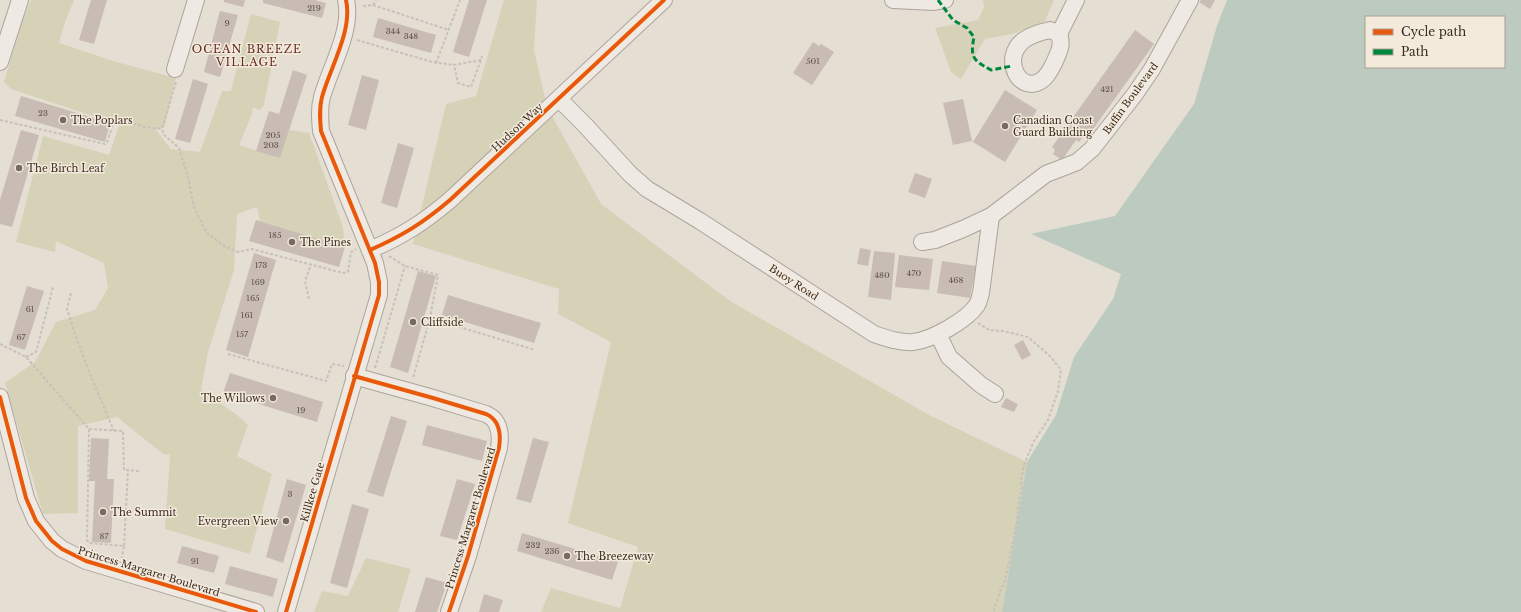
<svg xmlns="http://www.w3.org/2000/svg" width="1521" height="612" font-family="'Libre Baskerville',serif">
<style>
.green{fill:#d6d2b7}
.water{fill:#bccac0;fill-rule:evenodd}
.building{fill:#c8bcb4}
.lines{fill:none;stroke-linecap:round;stroke-linejoin:round}
.minor-casing{stroke:#aba49b;stroke-width:18}
.path{stroke:#c6c1ba;stroke-width:2;stroke-dasharray:3 2;stroke-linecap:butt}
.minor{stroke:#eee9e3;stroke-width:16}
.quiet{stroke:#00873e;stroke-width:3;stroke-dasharray:6 3;stroke-linecap:butt}
.cycleway-casing{stroke:#f4eadb;stroke-width:6}
.cycleway{stroke:#e8590c;stroke-width:4}
.poi-dot{fill:#766a61;stroke:#f4eadb;stroke-width:1.5}
.labels{text-anchor:middle;stroke-width:3;stroke-linejoin:round;paint-order:stroke}
.number-label{font-size:8px;fill:#5e5047}
.street-label{font-size:10px;fill:#3a2c23;stroke:#f4eadb}
.poi-label{font-size:10px;fill:#3a2c23;stroke:#f4eadb;text-anchor:start}
.neighbourhood-label{font-size:11px;letter-spacing:1px;fill:#632c26;stroke:#f4eadb}
</style>
<rect width="100%" height="100%" fill="#e5ded3"/>
<g class="green">
<path d="M 31,0 L 74,0 L 64,25 L 59,43 L 113,61 L 176,78 L 165,126 L 156,130 L 171,149 L 200,152 L 222,91 L 231,91 L 251,14 L 280,22 L 264,105 L 260,110 L 253,107 L 252,114 L 239,145 L 280,158 L 289,130 L 309,133 L 343,227 L 345,247 L 260,221 L 257,207 L 237,214 L 234,270 L 208,352 L 201,390 L 237,415 L 248,425 L 237,456 L 272,474 L 250,554 L 165,529 L 170,455 L 163,454 L 117,417 L 78,426 L 78,513 L 43,514 L 5,383 L 35,362 L 56,322 L 95,310 L 108,288 L 104,263 L 56,241 L 55,252 L 16,242 L 43,136 L 109,155 L 121,120 L 108,121 L 11,89 L 4,82 L 21,24 Z"/>
<path d="M 504,0 L 537,0 L 534,50 L 547,107 L 601,204 L 730,301 L 931,416 L 1027,462 L 1002,612 L 541,612 L 551,588 L 620,608 L 638,547 L 568,523 L 611,342 L 558,314 L 559,289 L 413,244 L 446,104 L 476,96 Z"/>
<path d="M 983,0 L 1054,0 L 1045,21 L 1012,34 L 985,39 L 961,79 L 951,72 L 935,28 L 978,20 L 984,7 Z"/>
<path d="M 366,558 L 411,569 L 398,612 L 314,612 L 322,591 L 348,596 Z"/>
</g>
<path class="water" d="M 1227,0 L 1521,0 L 1521,612 L 1002,612 L 1027,462 L 1056,415 L 1074,357 L 1113,299 L 1121,274 L 1031,234 L 1115,216 L 1194,104 L 1217,26 ZM 1366,17 L 1504,17 L 1504,67 L 1366,67 Z"/>
<g class="building">
<path d="M 91,0 L 107,0 L 94,44 L 79,40 Z"/>
<path d="M 224,0 L 245,0 L 243,7 L 224,2 Z"/>
<path d="M 263,0 L 315,0 L 326,3 L 322,18 L 263,3 Z"/>
<path d="M 469,0 L 487,0 L 469,57 L 453,52 Z"/>
<path d="M 1201,0 L 1215,0 L 1210,9 L 1199,2 Z"/>
<path d="M 220,11 L 238,15 L 220,77 L 204,72 Z"/>
<path d="M 378,18 L 436,35 L 431,53 L 373,37 Z"/>
<path d="M 1135,30 L 1154,44 L 1088,136 L 1085,134 L 1079,142 L 1076,140 L 1062,160 L 1053,154 L 1055,150 L 1052,147 Z"/>
<path d="M 813,42 L 819,46 L 821,44 L 834,52 L 812,85 L 793,73 Z"/>
<path d="M 293,70 L 307,75 L 280,158 L 256,151 L 269,111 L 279,114 Z"/>
<path d="M 362,75 L 379,80 L 366,130 L 348,125 Z"/>
<path d="M 193,79 L 208,84 L 190,143 L 175,139 Z"/>
<path d="M 1005,90 L 1037,110 L 1005,162 L 973,142 Z"/>
<path d="M 21,96 L 110,123 L 105,142 L 15,116 Z"/>
<path d="M 963,99 L 972,141 L 953,145 L 943,103 Z"/>
<path d="M 21,130 L 39,135 L 12,227 L 0,224 L 0,200 Z"/>
<path d="M 398,143 L 414,148 L 397,208 L 381,203 Z"/>
<path d="M 915,173 L 932,179 L 925,198 L 908,192 Z"/>
<path d="M 256,220 L 345,247 L 339,267 L 249,241 Z"/>
<path d="M 860,248 L 871,250 L 868,266 L 857,264 Z"/>
<path d="M 874,251 L 895,253 L 891,300 L 868,297 Z"/>
<path d="M 254,253 L 276,260 L 248,357 L 226,350 Z"/>
<path d="M 899,255 L 933,259 L 929,290 L 895,287 Z"/>
<path d="M 942,261 L 976,266 L 970,298 L 937,293 Z"/>
<path d="M 418,271 L 436,276 L 408,373 L 390,367 Z"/>
<path d="M 27,286 L 44,291 L 25,350 L 9,345 Z"/>
<path d="M 448,295 L 541,323 L 534,343 L 442,315 Z"/>
<path d="M 1023,340 L 1031,355 L 1022,360 L 1014,345 Z"/>
<path d="M 230,373 L 323,402 L 317,422 L 223,393 Z"/>
<path d="M 1006,398 L 1018,404 L 1014,412 L 1001,407 Z"/>
<path d="M 391,416 L 407,421 L 383,497 L 367,492 Z"/>
<path d="M 427,425 L 487,441 L 482,461 L 422,445 Z"/>
<path d="M 91,438 L 109,439 L 107,479 L 114,479 L 111,543 L 92,542 L 95,481 L 89,481 Z"/>
<path d="M 533,438 L 549,442 L 531,503 L 516,499 Z"/>
<path d="M 287,479 L 306,485 L 283,563 L 266,557 Z"/>
<path d="M 457,479 L 475,484 L 457,540 L 440,536 Z"/>
<path d="M 352,504 L 369,509 L 347,588 L 330,583 Z"/>
<path d="M 522,533 L 618,562 L 612,580 L 517,551 Z"/>
<path d="M 182,546 L 219,556 L 214,573 L 177,563 Z"/>
<path d="M 230,566 L 278,579 L 273,597 L 225,584 Z"/>
<path d="M 426,577 L 447,583 L 437,612 L 415,612 Z"/>
<path d="M 484,594 L 503,600 L 499,612 L 479,612 Z"/>
</g>
<g class="lines">
<defs>
<g id="minor">
<path d="M 893,0 L 934,2 L 945,0"/>
<path d="M 1050,30 L 1059,34 C 1063,45 1059,52 1054,63 C 1051,69 1048,76 1042,80 C 1020,96 1000,58 1024,40 C 1031,35 1041,32 1050,30 Z"/>
<path d="M 1059,34 L 1076,0"/>
<path d="M 0,62 L 20,0"/>
<path d="M 175,69 L 196,0"/>
<path d="M 559,99 L 585,125 L 630,174 L 647,189 L 700,221 L 874,334 C 886,338 899,343 913,342 C 932,340 967,320 977,305 C 979,302 980,296 981,293 L 991,216"/>
<path d="M 922,242 L 935,240 L 963,229 L 991,216 L 1046,174 L 1077,162 L 1092,149 L 1135,94 L 1152,69 L 1190,0"/>
<path d="M 370,250 C 402,236 423,223 450,200 L 664,0"/>
<path d="M 938,334 L 949,357 L 981,385 L 995,394"/>
<path d="M 354,376 L 433,398 L 486,414 C 500,420 501,435 499,448 L 468,556 L 449,612"/>
<path d="M 0,397 L 26,498 L 36,521 L 52,541 L 62,549 L 86,561 L 256,612"/>
<path d="M 286,612 L 379,295 L 379,282 L 375,263 L 321,131 C 320,119 319,108 322,97 C 330,68 353,30 346,0"/>
</g>
</defs>
<use href="#minor" class="minor-casing"/>
<g class="path">
<path d="M 373,5 L 376,0"/>
<path d="M 363,6 L 373,5 L 449,30"/>
<path d="M 357,40 L 432,62 L 454,65"/>
<path d="M 481,60 L 454,65 L 458,83 L 471,87 L 481,60 L 482,56"/>
<path d="M 436,63 L 460,0"/>
<path d="M 176,82 L 162,129 L 164,135 L 179,148 L 188,177 L 194,207 L 206,232 L 224,246 L 238,252 L 252,249 L 343,273 L 348,272 L 351,252 L 356,249"/>
<path d="M 0,120 L 105,144 L 107,142 L 115,118 L 145,127 L 162,129"/>
<path d="M 389,256 L 405,266 L 438,275 L 430,318 L 413,378"/>
<path d="M 71,293 L 67,309 L 76,337 L 90,374 L 114,431"/>
<path d="M 309,299 L 305,281 L 311,264"/>
<path d="M 430,318 L 535,350"/>
<path d="M 978,323 L 989,330 L 1003,331 L 1028,337 L 1050,356 L 1061,370 L 1058,391 L 1048,420 L 1034,441 L 1024,465 L 1021,480 L 1022,489 L 1019,500 L 1017,521 L 1005,581 L 1001,589 L 993,612"/>
<path d="M 0,344 L 26,357 L 89,429 L 87,540 L 89,543 L 124,546 L 122,558"/>
<path d="M 228,354 L 326,381 L 332,364 L 344,366"/>
<path d="M 26,357 L 36,352 L 53,287"/>
<path d="M 375,368 L 405,266"/>
<path d="M 89,429 L 123,431 L 124,470 L 140,471"/>
<path d="M 124,546 L 128,470"/>
</g>
<use href="#minor" class="minor"/>
<path class="quiet" d="M 938,0 L 953,20 L 967,28 L 974,37 C 970,58 973,60 991,70 L 1012,66"/>
<defs>
<g id="cycleway">
<path d="M 370,250 C 402,236 423,223 450,200 L 664,0"/>
<path d="M 354,376 L 433,398 L 486,414 C 500,420 501,435 499,448 L 468,556 L 449,612"/>
<path d="M 0,397 L 26,498 L 36,521 L 52,541 L 62,549 L 86,561 L 256,612"/>
<path d="M 286,612 L 379,295 L 379,282 L 375,263 L 321,131 C 320,119 319,108 322,97 C 330,68 353,30 346,0"/>
</g>
</defs>
<use href="#cycleway" class="cycleway-casing"/>
<use href="#cycleway" class="cycleway"/>
</g>
<g class="poi-dot">
<circle cx="63" cy="120" r="4"/>
<circle cx="1005" cy="126" r="4"/>
<circle cx="19" cy="168" r="4"/>
<circle cx="292" cy="242" r="4"/>
<circle cx="413" cy="322" r="4"/>
<circle cx="273" cy="398" r="4"/>
<circle cx="103" cy="512" r="4"/>
<circle cx="286" cy="521" r="4"/>
<circle cx="567" cy="556" r="4"/>
</g>
<g class="labels">
<g class="number-label">
<text x="314" y="11">219</text>
<text x="227" y="26">9</text>
<text x="393" y="34">344</text>
<text x="411" y="39">348</text>
<text x="813" y="64">501</text>
<text x="1107" y="92">421</text>
<text x="43" y="116">23</text>
<text x="273" y="138">205</text>
<text x="271" y="148">203</text>
<text x="275" y="238">185</text>
<text x="261" y="268">173</text>
<text x="914" y="276">470</text>
<text x="882" y="278">480</text>
<text x="956" y="283">468</text>
<text x="258" y="285">169</text>
<text x="253" y="301">165</text>
<text x="30" y="312">61</text>
<text x="247" y="318">161</text>
<text x="242" y="337">157</text>
<text x="21" y="340">67</text>
<text x="301" y="413">19</text>
<text x="290" y="497">3</text>
<text x="104" y="539">87</text>
<text x="533" y="548">232</text>
<text x="552" y="554">236</text>
<text x="195" y="564">91</text>
</g>
<g class="street-label">
<text transform="translate(1130 98) rotate(-54)" y="4">Baffin Boulevard</text>
<text transform="translate(517 127) rotate(-43)" y="4">Hudson Way</text>
<text transform="translate(794 282) rotate(33)" y="4">Buoy Road</text>
<text transform="translate(312 492) rotate(-74)" y="4">Killkee Gate</text>
<text transform="translate(470 518) rotate(-73)" y="4">Princess Margaret Boulevard</text>
<text transform="translate(149 571) rotate(17)" y="4">Princess Margaret Boulevard</text>
</g>
<g class="poi-label">
<text x="71" y="124">The Poplars</text>
<text x="1013" y="124">Canadian Coast<tspan x="1013" dy="12">Guard Building</tspan></text>
<text x="27" y="172">The Birch Leaf</text>
<text x="300" y="246">The Pines</text>
<text x="421" y="326">Cliffside</text>
<text x="265" y="402" text-anchor="end">The Willows</text>
<text x="111" y="516">The Summit</text>
<text x="278" y="525" text-anchor="end">Evergreen View</text>
<text x="575" y="560">The Breezeway</text>
</g>
<g class="neighbourhood-label">
<text x="247" y="53">OCEAN BREEZE<tspan x="247" dy="13">VILLAGE</tspan></text>
</g>
</g>
<rect x="1365" y="16" width="140" height="52" fill="#f4eadb" stroke="#aa9e91"/>
<rect x="1373" y="29" width="20" height="6" fill="#e8590c" stroke="#aa9e91"/>
<text x="1401" y="36" font-size="12" fill="#3a2c23">Cycle path</text>
<rect x="1373" y="49" width="20" height="6" fill="#00873e" stroke="#aa9e91"/>
<text x="1401" y="56" font-size="12" fill="#3a2c23">Path</text>
</svg>
